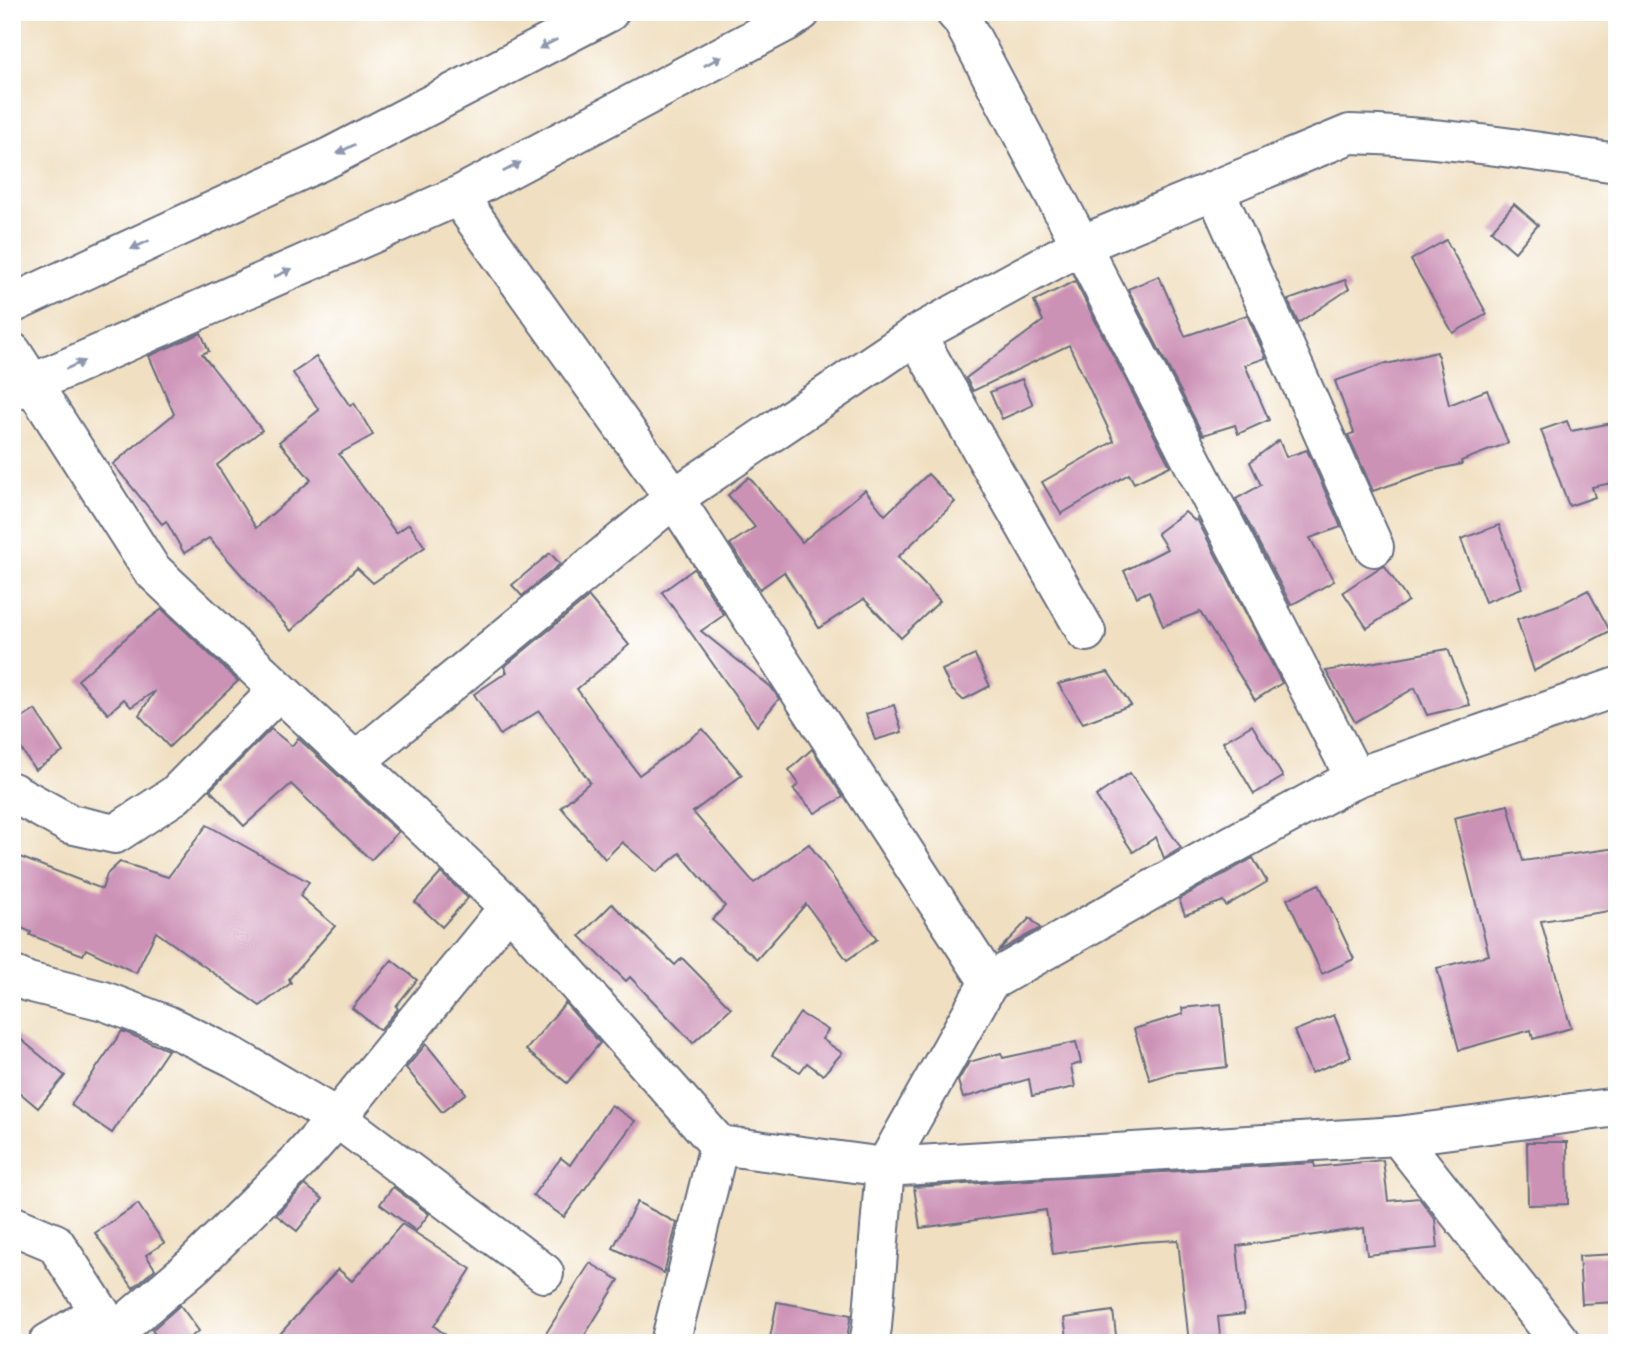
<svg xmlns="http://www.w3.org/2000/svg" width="1629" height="1355" font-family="Dekko,sans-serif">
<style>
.building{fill:#cc92b6}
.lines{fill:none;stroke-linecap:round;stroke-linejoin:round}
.minor-casing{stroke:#666d80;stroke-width:42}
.minor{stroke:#fff;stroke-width:38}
.oneway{fill:#8d97ae}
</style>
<rect width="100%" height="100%" fill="#fff"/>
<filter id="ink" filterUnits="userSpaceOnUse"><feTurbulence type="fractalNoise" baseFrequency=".0143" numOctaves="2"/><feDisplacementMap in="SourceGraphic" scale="14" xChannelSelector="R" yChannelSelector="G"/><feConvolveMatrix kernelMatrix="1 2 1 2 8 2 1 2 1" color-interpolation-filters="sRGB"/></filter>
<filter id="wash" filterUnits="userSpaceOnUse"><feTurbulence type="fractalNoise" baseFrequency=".00686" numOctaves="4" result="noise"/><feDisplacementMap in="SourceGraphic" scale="28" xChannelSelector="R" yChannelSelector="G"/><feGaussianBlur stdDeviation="1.57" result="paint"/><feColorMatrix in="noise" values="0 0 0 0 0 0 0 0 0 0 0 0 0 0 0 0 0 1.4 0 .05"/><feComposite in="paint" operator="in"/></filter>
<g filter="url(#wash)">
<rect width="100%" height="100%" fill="#f0dfc0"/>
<g id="blocks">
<g class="building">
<path d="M 1514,204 L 1538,225 L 1515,252 L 1491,231 Z"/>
<path d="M 1446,240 L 1487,314 L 1453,333 L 1411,260 Z"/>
<path d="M 1159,276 L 1185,336 L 1247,315 L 1266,358 L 1245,365 L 1269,420 L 1238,434 L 1235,425 L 1203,435 L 1128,289 Z"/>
<path d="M 1345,280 L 1349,289 L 1298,323 L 1288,300 Z"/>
<path d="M 1075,281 L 1170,466 L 1134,483 L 1129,474 L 1061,514 L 1042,482 L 1114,441 L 1069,345 L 973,391 L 966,378 L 1043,321 L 1034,301 Z"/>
<path d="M 201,333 L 209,351 L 202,354 L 262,430 L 217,465 L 256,528 L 311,480 L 279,442 L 319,410 L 293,373 L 316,357 L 350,406 L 354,403 L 373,435 L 339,454 L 396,533 L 409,524 L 425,547 L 373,583 L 357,568 L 291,631 L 209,538 L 184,553 L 166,521 L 162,524 L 113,464 L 174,414 L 149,356 Z"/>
<path d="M 1437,352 L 1449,405 L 1487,390 L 1508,443 L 1461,461 L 1462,464 L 1430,471 L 1373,491 L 1348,435 L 1354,433 L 1335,381 L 1387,363 L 1387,364 Z"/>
<path d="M 1022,379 L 1033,405 L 1002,419 L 990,392 Z"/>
<path d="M 1567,421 L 1571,431 L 1617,422 L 1617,482 L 1592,487 L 1595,497 L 1569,506 L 1541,430 Z"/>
<path d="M 1279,440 L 1286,457 L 1307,450 L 1341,527 L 1310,538 L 1334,581 L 1291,605 L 1236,499 L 1261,485 L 1250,462 Z"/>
<path d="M 928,474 L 955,502 L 898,557 L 940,601 L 901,638 L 864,599 L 819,628 L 784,572 L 760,589 L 730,544 L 755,527 L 728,495 L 749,477 L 802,542 L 865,490 L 885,515 Z"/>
<path d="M 1185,512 L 1195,521 L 1197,519 L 1282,683 L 1255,700 L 1200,612 L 1163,626 L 1149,591 L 1137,597 L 1124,571 L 1167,549 L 1157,533 Z"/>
<path d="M 1499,525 L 1522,588 L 1485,602 L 1461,539 Z"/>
<path d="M 550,553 L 560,564 L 522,596 L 512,585 Z"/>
<path d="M 1385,566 L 1408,601 L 1367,628 L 1343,592 L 1379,568 Z"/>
<path d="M 694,569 L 724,615 L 701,631 L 771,687 L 779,699 L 757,726 L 662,592 Z"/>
<path d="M 1588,590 L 1610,631 L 1534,671 L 1517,619 L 1561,604 Z"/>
<path d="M 589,597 L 629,645 L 577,689 L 639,775 L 703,729 L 742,775 L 693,812 L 754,883 L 809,844 L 877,939 L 847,960 L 806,904 L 757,959 L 712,920 L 725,906 L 680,853 L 657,872 L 622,842 L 605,859 L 561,807 L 590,782 L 539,711 L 500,735 L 474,694 L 507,672 L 504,667 Z"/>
<path d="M 162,609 L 238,681 L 169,747 L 139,715 L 155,691 L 131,707 L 124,699 L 108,714 L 78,680 L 136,629 Z"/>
<path d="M 1448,649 L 1470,705 L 1427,715 L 1415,688 L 1355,722 L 1326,671 Z"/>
<path d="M 975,655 L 990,686 L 963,700 L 951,689 L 942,670 Z"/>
<path d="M 1108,672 L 1131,705 L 1083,723 L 1058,684 Z"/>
<path d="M 894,705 L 902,732 L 875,740 L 866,714 Z"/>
<path d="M 35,710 L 63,752 L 35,770 L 12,735 L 12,725 Z"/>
<path d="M 1252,725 L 1283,777 L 1254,794 L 1223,742 Z"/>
<path d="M 271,729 L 292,746 L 298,738 L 398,832 L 371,860 L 291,784 L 244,826 L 210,790 Z"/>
<path d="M 812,749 L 843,797 L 815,813 L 793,789 L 799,784 L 789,770 Z"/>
<path d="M 1130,773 L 1181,848 L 1164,858 L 1156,837 L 1133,852 L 1096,796 Z"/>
<path d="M 1508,805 L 1523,861 L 1617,848 L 1617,910 L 1541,921 L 1571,1028 L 1533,1039 L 1531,1030 L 1459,1050 L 1437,968 L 1489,955 L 1454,818 Z"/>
<path d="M 207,825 L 309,882 L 300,896 L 335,926 L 289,979 L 291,983 L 260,1006 L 156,932 L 136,973 L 86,949 L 83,955 L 30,935 L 31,932 L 12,924 L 12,854 L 102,889 L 107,874 L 120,862 L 168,877 Z"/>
<path d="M 1253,858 L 1267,882 L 1226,906 L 1223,901 L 1185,915 L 1179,899 Z"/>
<path d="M 441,873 L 468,898 L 442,927 L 415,902 Z"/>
<path d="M 1319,884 L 1354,959 L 1322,974 L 1287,899 Z"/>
<path d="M 612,904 L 675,965 L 682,958 L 731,1008 L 693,1043 L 630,977 L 626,981 L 580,936 Z"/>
<path d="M 1030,918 L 1040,928 L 997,952 Z"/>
<path d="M 392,960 L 417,980 L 396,1006 L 398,1009 L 380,1030 L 352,1008 Z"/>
<path d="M 565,1003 L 600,1043 L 567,1083 L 526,1050 Z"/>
<path d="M 1221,1004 L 1227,1067 L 1172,1073 L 1150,1080 L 1134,1029 L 1183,1014 L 1182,1008 Z"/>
<path d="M 800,1013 L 828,1030 L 822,1039 L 842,1053 L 823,1075 L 807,1063 L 800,1072 L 772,1055 Z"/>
<path d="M 1334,1015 L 1351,1057 L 1311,1073 L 1294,1031 Z"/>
<path d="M 122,1031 L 168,1050 L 112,1133 L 71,1105 Z"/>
<path d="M 12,1032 L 65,1076 L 38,1108 L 12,1086 Z"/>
<path d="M 1076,1042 L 1081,1063 L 1071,1066 L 1075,1087 L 1032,1096 L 1029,1079 L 963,1098 L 958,1081 L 969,1062 L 1001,1053 L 1003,1058 Z"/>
<path d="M 426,1044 L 466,1093 L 442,1112 L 406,1068 Z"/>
<path d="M 611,1105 L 635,1121 L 564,1217 L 533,1195 L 561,1158 L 570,1165 Z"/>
<path d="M 1527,1142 L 1567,1142 L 1568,1204 L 1528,1205 Z"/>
<path d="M 1383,1160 L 1388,1201 L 1419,1198 L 1435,1219 L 1438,1248 L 1367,1255 L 1364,1228 L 1237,1246 L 1244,1314 L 1218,1317 L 1221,1343 L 1189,1343 L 1178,1240 L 1141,1242 L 1053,1254 L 1046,1210 L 920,1228 L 914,1187 L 1314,1163 L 1315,1167 Z"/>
<path d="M 305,1185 L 323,1199 L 297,1231 L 276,1215 Z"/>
<path d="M 393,1187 L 429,1214 L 416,1231 L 380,1204 Z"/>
<path d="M 637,1202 L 677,1223 L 664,1273 L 613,1248 Z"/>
<path d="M 138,1204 L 164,1243 L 146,1255 L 155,1269 L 133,1288 L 95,1233 Z"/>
<path d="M 402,1224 L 471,1269 L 434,1326 L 456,1343 L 272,1343 L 338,1269 L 352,1281 Z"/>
<path d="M 1617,1254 L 1617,1302 L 1582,1304 L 1579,1256 Z"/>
<path d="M 590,1263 L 619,1280 L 580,1343 L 540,1343 Z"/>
<path d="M 777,1302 L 851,1315 L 846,1343 L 769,1343 Z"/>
<path d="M 180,1305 L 199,1331 L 182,1343 L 161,1343 L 152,1330 Z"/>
<path d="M 1113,1311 L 1117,1343 L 1068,1343 L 1064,1318 Z"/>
</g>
</g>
</g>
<g filter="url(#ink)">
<use href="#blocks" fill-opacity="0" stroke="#666d80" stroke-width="2"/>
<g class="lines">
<defs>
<g id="minor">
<path d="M 955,12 L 962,20 L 1081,245 L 1355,778"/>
<path d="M 1215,190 L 1374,547"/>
<path d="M 458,196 L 674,498 L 989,982 L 1208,858 L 1355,778 L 1617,687"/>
<path d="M 12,304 L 330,157 L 609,12"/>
<path d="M 916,335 L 1086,632"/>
<path d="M 12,352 L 151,569 L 509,907 L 719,1145 L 885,1167 L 1398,1136 L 1617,1107"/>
<path d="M 12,391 L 31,384 L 458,196 L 788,21 L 801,12"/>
<path d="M 355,762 L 674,498 L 916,335 L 1081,245 L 1350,134 C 1439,136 1528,150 1617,163"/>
<path d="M 12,792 L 70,824 L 115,834 L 175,795 L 279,690"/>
<path d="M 12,975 L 28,982 L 104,1001 L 167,1025 L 235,1058 L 337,1118 L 544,1273"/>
<path d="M 1398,1136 L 1561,1343"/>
<path d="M 12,1225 L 55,1243 L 120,1343"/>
<path d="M 114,1333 L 194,1265 L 298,1162 L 337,1118 L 509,907"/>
<path d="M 48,1343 L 100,1312"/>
<path d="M 670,1343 L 719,1145"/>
<path d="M 869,1343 L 872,1327 L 885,1167 L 989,982"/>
</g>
</defs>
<use href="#minor" class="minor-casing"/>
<use href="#minor" class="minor"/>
</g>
<defs><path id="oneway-solid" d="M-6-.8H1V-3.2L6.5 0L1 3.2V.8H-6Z" transform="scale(1.75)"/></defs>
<g class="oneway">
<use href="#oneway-solid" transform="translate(548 44) rotate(153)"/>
<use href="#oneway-solid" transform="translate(713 61) rotate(-28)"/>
<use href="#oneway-solid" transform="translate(346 149) rotate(153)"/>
<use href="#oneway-solid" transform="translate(512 167) rotate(-28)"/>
<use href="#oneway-solid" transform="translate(140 245) rotate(155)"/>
<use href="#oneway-solid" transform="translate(283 273) rotate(-24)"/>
<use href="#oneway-solid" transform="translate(75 365) rotate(-24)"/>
</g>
</g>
<rect width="1629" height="1355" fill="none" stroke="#fff" stroke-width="42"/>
</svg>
